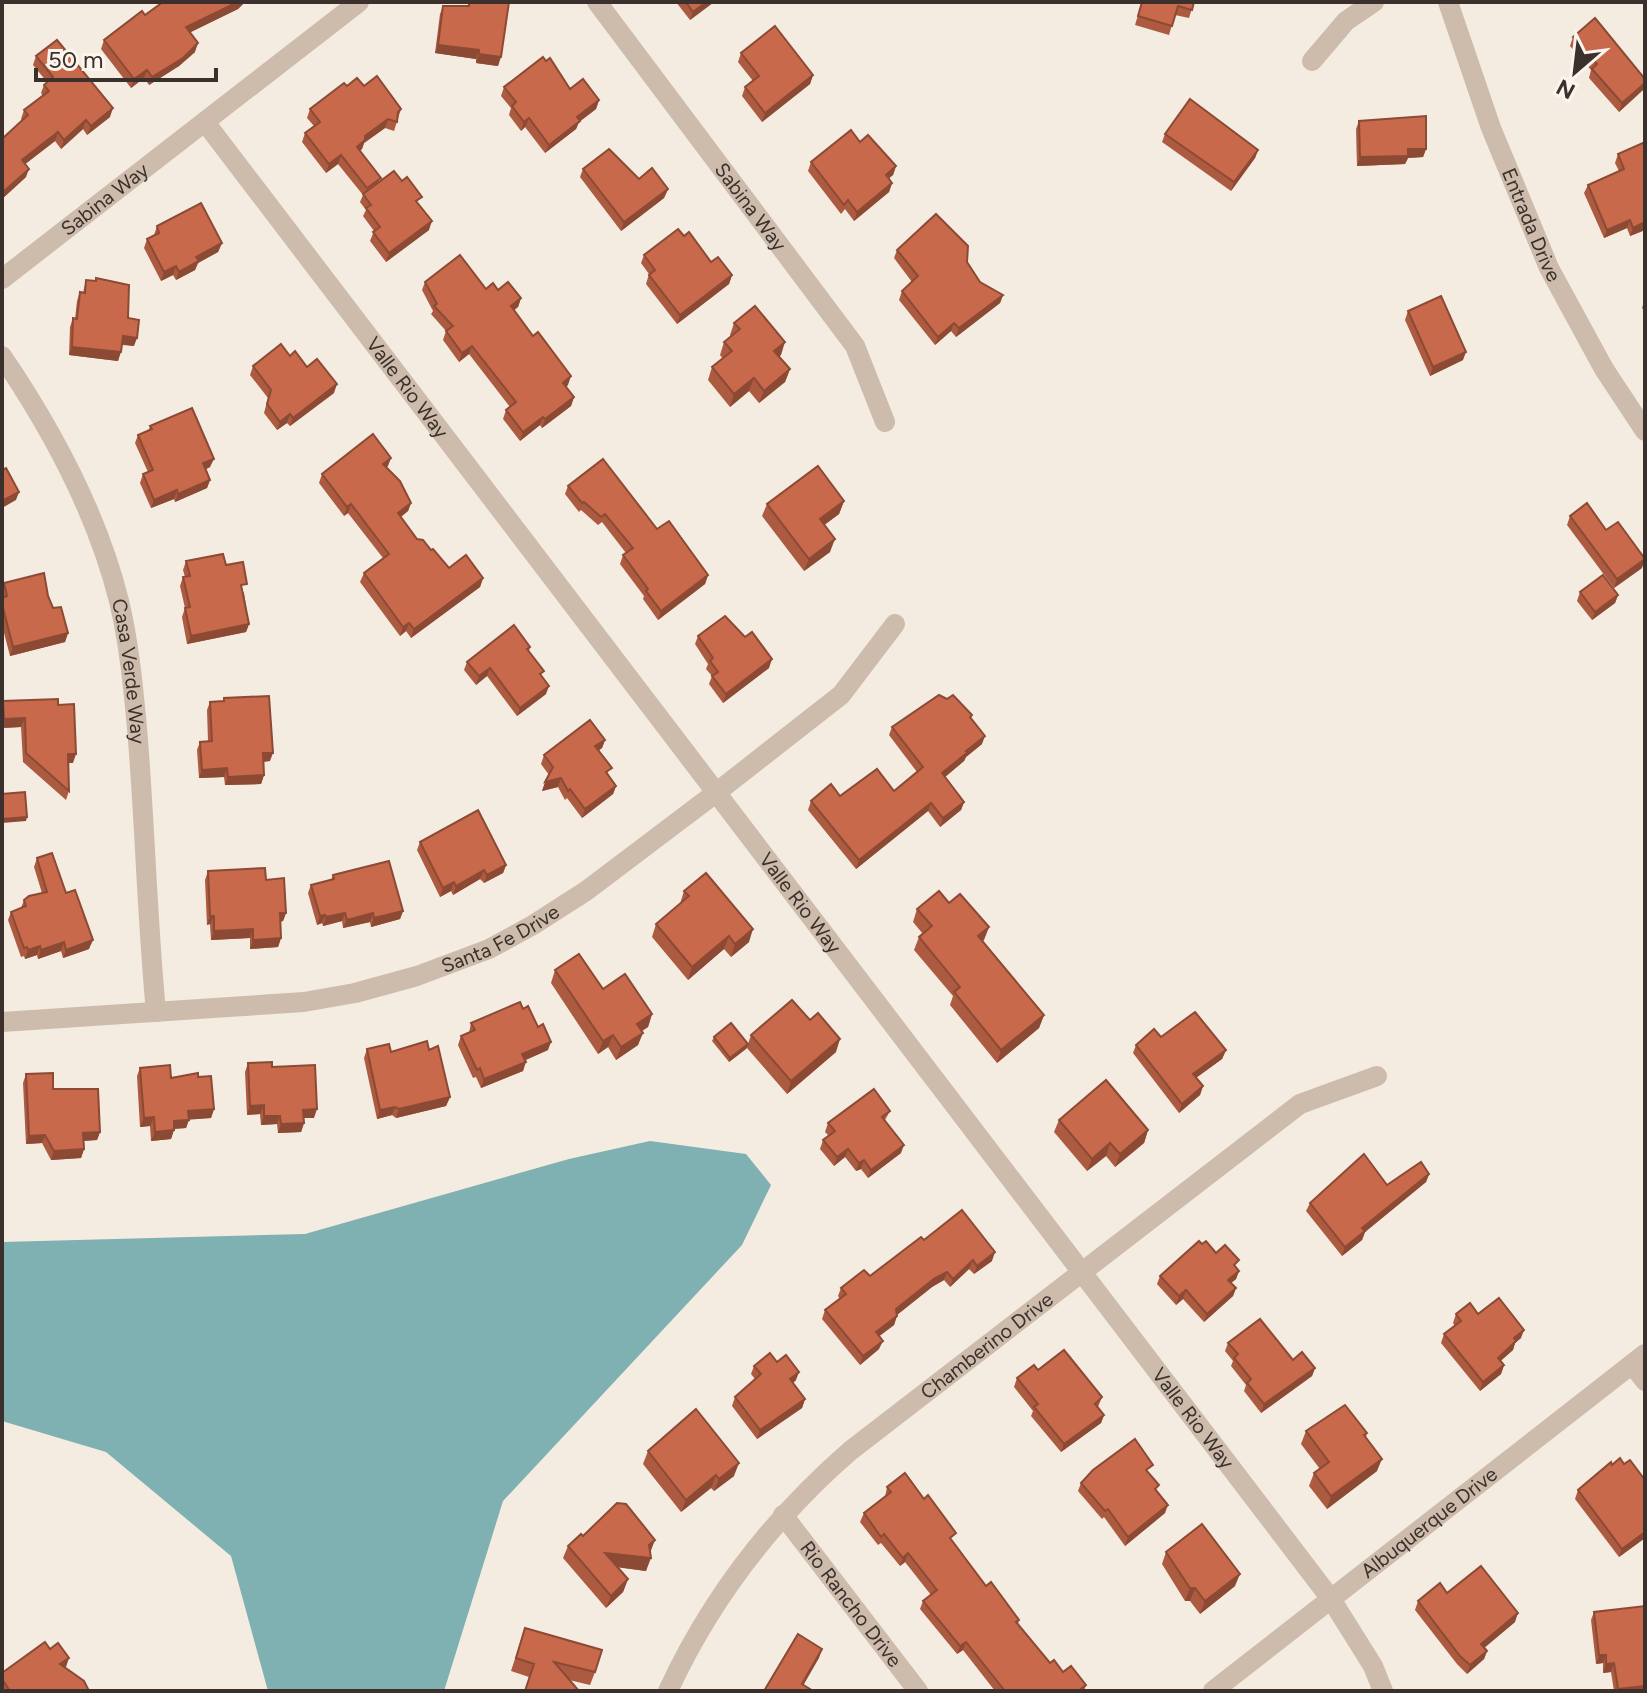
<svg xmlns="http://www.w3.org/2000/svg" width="1647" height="1693" font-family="Figtree,sans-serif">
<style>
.water{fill:#7fb0b2}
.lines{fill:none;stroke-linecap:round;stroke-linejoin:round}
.street{stroke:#cdbbac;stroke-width:20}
.wall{fill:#ac5a40}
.shaded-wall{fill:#8c4a34}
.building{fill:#c8694b;stroke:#8c4a34;stroke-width:2}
.labels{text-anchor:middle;stroke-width:6;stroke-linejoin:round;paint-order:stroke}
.street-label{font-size:20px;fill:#3b302b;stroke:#fbf5ee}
</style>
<rect width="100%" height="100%" fill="#f4ebe1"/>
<path class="water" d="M 650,1141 L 746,1154 L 771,1185 L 742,1245 L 503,1501 L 444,1691 L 268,1691 L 231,1556 L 106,1452 L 2,1421 L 2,1242 L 305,1234 L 569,1159 Z"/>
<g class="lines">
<g class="street">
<path id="s1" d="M 597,2 L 855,346 L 885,422"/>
<path id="s2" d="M 1448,2 L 1491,128 L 1549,268 L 1604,369 L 1645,431"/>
<path d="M 1312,61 L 1346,21 L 1374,2"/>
<path id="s3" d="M 205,122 L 1331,1599 L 1373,1666 L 1383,1691"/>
<path id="s4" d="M 2,279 L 359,2"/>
<path id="s5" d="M 2,356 C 53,431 97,513 119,601 C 129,643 133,685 137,728 C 145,823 147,918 156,1012"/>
<path id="s6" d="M 2,1022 L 304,1002 L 355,993 L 417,976 L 489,949 L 533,925 L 586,891 L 717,792 L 841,695 L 895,624"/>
<path d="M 1632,1364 L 1645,1381"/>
<path id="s7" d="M 783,1515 L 918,1691"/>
<path id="s8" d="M 668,1691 C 711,1598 773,1518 850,1451 L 1300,1104 L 1377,1076"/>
<path id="s9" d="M 1213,1691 L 1645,1354"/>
</g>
</g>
<g class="wall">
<path d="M 163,2 L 245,2 L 238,9 L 190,32 L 195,52 L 179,66 L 149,85 L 144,78 L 131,88 L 101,49 L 104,40 L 145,15 Z"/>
<path d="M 469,2 L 509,2 L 498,66 L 476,63 L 476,59 L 435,53 L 440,14 L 443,6 L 468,6 Z"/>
<path d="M 676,2 L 714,2 L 690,20 Z"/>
<path d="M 1142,2 L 1194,2 L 1189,18 L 1175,15 L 1169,35 L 1135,25 Z"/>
<path d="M 1573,37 L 1645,79 L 1644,89 L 1619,112 L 1589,78 L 1591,70 L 1570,46 Z"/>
<path d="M 741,53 L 813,75 L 810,84 L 762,122 L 742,96 L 745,87 L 753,81 L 738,62 Z"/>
<path d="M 36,56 L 110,117 L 87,135 L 83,129 L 61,149 L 55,141 L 25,164 L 26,177 L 2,199 L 2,139 L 22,121 L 21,119 L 24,110 L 43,96 L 41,93 L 44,85 L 47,82 L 33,65 Z"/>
<path d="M 347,86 L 364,86 L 401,109 L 394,131 L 385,128 L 364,143 L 362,149 L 360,151 L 379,182 L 419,204 L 429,230 L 386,262 L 370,241 L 374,231 L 363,216 L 366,210 L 360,202 L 363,195 L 338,164 L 326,173 L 302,142 L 305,133 L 314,126 L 307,118 L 310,109 Z"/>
<path d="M 504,87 L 570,89 L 599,100 L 596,109 L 579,122 L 576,129 L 545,153 L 525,127 L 521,131 L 509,115 L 511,108 L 501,96 Z"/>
<path d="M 1359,121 L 1426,149 L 1423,157 L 1408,158 L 1405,164 L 1357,166 L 1356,129 Z"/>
<path d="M 1165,134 L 1258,150 L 1255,158 L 1231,191 L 1162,142 Z"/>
<path d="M 860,142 L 896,166 L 893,175 L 889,178 L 892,183 L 889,192 L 854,221 L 845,209 L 841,214 L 808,171 L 811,162 Z"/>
<path d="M 1645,142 L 1645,230 L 1630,236 L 1627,228 L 1604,238 L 1584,193 L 1588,185 L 1619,171 L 1615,163 L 1618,154 Z"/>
<path d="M 583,169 L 639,179 L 668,189 L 664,198 L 621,231 L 580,177 Z"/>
<path d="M 157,226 L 222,243 L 218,252 L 198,263 L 195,270 L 176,280 L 173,275 L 161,281 L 144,248 L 147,239 L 154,235 Z"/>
<path d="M 684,236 L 711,262 L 732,275 L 729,284 L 677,324 L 646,284 L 649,274 L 641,263 L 644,255 Z"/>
<path d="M 897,250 L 967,262 L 980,282 L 1003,295 L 1000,303 L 956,337 L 951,331 L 935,345 L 899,300 L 902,291 L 912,282 L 894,258 Z"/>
<path d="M 96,278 L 128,318 L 134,346 L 122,345 L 118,361 L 69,355 L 70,327 L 73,318 L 75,319 L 77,301 L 80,292 L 83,293 L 86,280 L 96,281 Z"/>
<path d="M 425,282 L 498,290 L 521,298 L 518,307 L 514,310 L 568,385 L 566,387 L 574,397 L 571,406 L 542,428 L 540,425 L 520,441 L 503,419 L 506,410 L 510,407 L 469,354 L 459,362 L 443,340 L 446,331 L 431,314 L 433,311 L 422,290 Z"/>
<path d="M 1645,299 L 1645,312 L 1642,308 Z"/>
<path d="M 1408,311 L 1463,360 L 1430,376 L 1405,320 Z"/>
<path d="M 734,323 L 781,355 L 779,356 L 790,369 L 785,382 L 759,403 L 749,391 L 730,407 L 708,380 L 712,367 L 723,359 L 720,355 L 724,342 L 731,337 L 730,335 Z"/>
<path d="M 290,356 L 307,367 L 334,393 L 290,426 L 287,423 L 277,430 L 264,413 L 268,398 L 250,375 L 253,366 Z"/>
<path d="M 150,426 L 210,467 L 206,469 L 210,480 L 207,488 L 175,502 L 174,499 L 151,508 L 140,483 L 143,474 L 148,472 L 135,443 L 138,435 L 149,430 Z"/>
<path d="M 388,466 L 386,467 L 411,503 L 408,511 L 401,517 L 417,539 L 431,550 L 449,568 L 483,578 L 480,587 L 411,638 L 406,631 L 400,636 L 360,582 L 364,573 L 383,558 L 348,513 L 344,516 L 319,483 L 322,474 Z"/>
<path d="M 568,486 L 657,529 L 708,575 L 705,584 L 658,620 L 643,599 L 644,596 L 620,564 L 623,555 L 626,553 L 602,522 L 598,525 L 581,510 L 579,512 L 565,494 Z"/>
<path d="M 844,501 L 839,514 L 824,525 L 830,552 L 804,571 L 762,516 L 767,504 Z"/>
<path d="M 1570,516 L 1606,530 L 1642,568 L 1614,588 L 1567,525 Z"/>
<path d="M 186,561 L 226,565 L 244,593 L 249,624 L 246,632 L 187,644 L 182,617 L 185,608 L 180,586 L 183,577 L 185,577 L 183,570 Z"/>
<path d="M 4,583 L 48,596 L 53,608 L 68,633 L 65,642 L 10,656 L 2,625 L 2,588 Z"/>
<path d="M 1580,592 L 1618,595 L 1615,603 L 1592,620 L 1577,601 Z"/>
<path d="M 698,636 L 769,668 L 723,703 L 709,684 L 712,676 L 706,669 L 708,664 L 695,644 Z"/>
<path d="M 530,647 L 529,651 L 542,676 L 546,694 L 517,716 L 487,676 L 476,685 L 464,670 L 467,662 Z"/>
<path d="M 224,698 L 270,761 L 263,762 L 264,775 L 261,784 L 225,785 L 224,777 L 199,778 L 197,750 L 200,742 L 208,741 L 207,710 L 210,702 L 223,701 Z"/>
<path d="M 3,701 L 58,705 L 73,763 L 68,763 L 69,791 L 66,800 L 23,762 L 21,727 L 2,728 L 2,705 Z"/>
<path d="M 972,715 L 971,718 L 982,744 L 966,757 L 964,761 L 945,777 L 964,802 L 961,810 L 940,827 L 928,811 L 856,869 L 808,810 L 811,801 L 840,796 L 894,791 L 917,772 L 889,735 L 892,727 Z"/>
<path d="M 605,740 L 602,748 L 598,751 L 609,776 L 616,786 L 613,794 L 582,818 L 567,798 L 565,800 L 558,787 L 542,791 L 549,775 L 541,764 L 544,755 Z"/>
<path d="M 420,842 L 506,865 L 503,873 L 484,883 L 480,879 L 453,895 L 451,891 L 440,897 L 417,850 Z"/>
<path d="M 37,858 L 66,893 L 89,949 L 63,958 L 61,951 L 38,959 L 37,955 L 25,959 L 24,956 L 21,957 L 8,920 L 11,912 L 21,908 L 24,900 L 42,893 L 34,867 Z"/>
<path d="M 208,871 L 266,880 L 286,913 L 283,921 L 280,922 L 281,938 L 278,947 L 250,949 L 250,938 L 211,940 L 210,924 L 207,925 L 205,880 Z"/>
<path d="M 333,875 L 403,911 L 400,919 L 371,927 L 370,922 L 343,928 L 342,921 L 323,926 L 322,923 L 317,925 L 308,893 L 311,885 L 331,880 Z"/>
<path d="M 684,891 L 749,942 L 731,957 L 724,949 L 688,980 L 652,937 L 656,924 L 680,904 Z"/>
<path d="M 949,903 L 989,927 L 983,941 L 1044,1015 L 1039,1028 L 997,1063 L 950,1005 L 953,996 L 914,950 L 919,937 L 923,934 L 913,922 L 917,909 Z"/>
<path d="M 555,970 L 603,989 L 652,1014 L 648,1027 L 642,1031 L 638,1045 L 616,1060 L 608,1047 L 598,1054 L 551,983 Z"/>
<path d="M 523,1009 L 548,1050 L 525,1060 L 523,1071 L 481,1088 L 476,1077 L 473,1078 L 458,1045 L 461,1036 L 469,1033 L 471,1023 Z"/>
<path d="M 751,1035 L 836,1052 L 787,1094 L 747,1048 L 729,1062 L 712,1041 L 714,1037 L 748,1044 Z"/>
<path d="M 1161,1037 L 1226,1050 L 1222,1059 L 1196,1078 L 1203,1086 L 1200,1095 L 1179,1113 L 1133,1053 L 1136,1045 Z"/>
<path d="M 367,1049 L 391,1052 L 429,1050 L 450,1097 L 446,1106 L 396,1118 L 392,1115 L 377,1119 L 364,1058 Z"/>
<path d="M 248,1063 L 272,1067 L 314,1118 L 304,1118 L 304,1123 L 301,1132 L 278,1133 L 277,1124 L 261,1125 L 260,1114 L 247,1115 L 245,1072 Z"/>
<path d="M 140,1068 L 171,1078 L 198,1077 L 214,1109 L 211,1118 L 189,1119 L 186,1128 L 174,1129 L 171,1139 L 151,1141 L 150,1126 L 140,1127 L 137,1076 Z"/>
<path d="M 26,1074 L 53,1089 L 100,1132 L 97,1140 L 84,1141 L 84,1149 L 81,1158 L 51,1160 L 42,1143 L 26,1144 L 23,1083 Z"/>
<path d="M 890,1111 L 885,1120 L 901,1153 L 868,1178 L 861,1169 L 856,1171 L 845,1157 L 834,1166 L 820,1149 L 823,1140 L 829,1136 L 825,1132 L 828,1123 Z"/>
<path d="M 1059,1120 L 1148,1130 L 1144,1143 L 1115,1167 L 1106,1156 L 1087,1171 L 1054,1132 Z"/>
<path d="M 1429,1174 L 1426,1182 L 1365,1232 L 1362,1240 L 1342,1256 L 1306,1211 L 1310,1203 L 1387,1185 Z"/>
<path d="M 924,1240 L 992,1261 L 974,1274 L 969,1269 L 950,1287 L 944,1280 L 932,1287 L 897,1315 L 894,1325 L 879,1336 L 879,1349 L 860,1365 L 822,1319 L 825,1310 L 840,1299 L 838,1296 L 841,1288 L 870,1276 Z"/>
<path d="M 1202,1244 L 1216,1253 L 1239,1271 L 1236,1279 L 1231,1283 L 1236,1288 L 1233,1296 L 1204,1322 L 1183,1299 L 1176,1305 L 1157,1284 L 1160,1276 Z"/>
<path d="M 1456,1314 L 1478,1314 L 1521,1338 L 1515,1343 L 1513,1350 L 1500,1361 L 1504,1365 L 1501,1374 L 1480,1391 L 1441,1343 L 1444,1334 L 1455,1326 L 1453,1323 Z"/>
<path d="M 1228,1343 L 1293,1360 L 1315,1368 L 1312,1376 L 1261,1413 L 1244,1391 L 1246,1385 L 1231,1366 L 1233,1361 L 1225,1351 Z"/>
<path d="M 777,1362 L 796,1380 L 793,1383 L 805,1399 L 802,1408 L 757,1439 L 732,1406 L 735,1397 L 755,1379 L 751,1374 L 754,1366 Z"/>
<path d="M 1038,1370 L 1102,1397 L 1098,1407 L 1104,1415 L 1101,1423 L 1061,1452 L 1031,1416 L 1033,1411 L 1014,1387 L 1017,1378 Z"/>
<path d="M 1306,1431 L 1367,1433 L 1366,1437 L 1377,1471 L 1327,1509 L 1309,1486 L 1314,1473 L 1320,1469 L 1301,1444 Z"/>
<path d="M 648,1451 L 734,1476 L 714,1491 L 711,1488 L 681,1512 L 643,1464 Z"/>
<path d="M 1624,1464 L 1645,1480 L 1645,1538 L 1619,1557 L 1575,1499 L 1578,1490 L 1612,1465 Z"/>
<path d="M 1150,1473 L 1149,1474 L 1165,1513 L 1125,1546 L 1104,1517 L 1102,1519 L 1078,1491 L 1081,1483 Z"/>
<path d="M 887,1487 L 953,1541 L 986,1586 L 1019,1620 L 1018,1624 L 1050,1663 L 1086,1685 L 1084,1691 L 995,1691 L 963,1650 L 957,1654 L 920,1609 L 923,1601 L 931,1595 L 905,1562 L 900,1566 L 881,1543 L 878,1545 L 860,1522 L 864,1513 L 885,1497 Z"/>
<path d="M 583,1536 L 650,1552 L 646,1571 L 618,1567 L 628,1579 L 623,1592 L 606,1608 L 563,1558 L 568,1546 Z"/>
<path d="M 1166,1552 L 1235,1586 L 1200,1614 L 1190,1601 L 1185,1601 L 1162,1564 Z"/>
<path d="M 1447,1593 L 1515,1622 L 1484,1648 L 1487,1651 L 1484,1659 L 1467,1674 L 1457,1664 L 1415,1610 L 1418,1601 Z"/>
<path d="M 1594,1612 L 1645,1691 L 1614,1691 L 1611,1672 L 1603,1673 L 1603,1663 L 1596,1664 L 1591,1620 Z"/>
<path d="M 525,1628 L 595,1672 L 590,1685 L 569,1680 L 579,1691 L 525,1691 L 529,1677 L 511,1671 Z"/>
<path d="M 66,1667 L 65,1668 L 89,1691 L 2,1691 L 2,1673 Z"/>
</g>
<g class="shaded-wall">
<path d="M 238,2 L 245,2 L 238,9 L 183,36 L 186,27 Z"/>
<path d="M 706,2 L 714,2 L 690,20 L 693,12 Z"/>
<path d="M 198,43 L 195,52 L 179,66 L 149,85 L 152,77 Z"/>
<path d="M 438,45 L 479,50 L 476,59 L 435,53 Z"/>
<path d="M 479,54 L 501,57 L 498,66 L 476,63 Z"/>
<path d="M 147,70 L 144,78 L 131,88 L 134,79 Z"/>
<path d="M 813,75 L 810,84 L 762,122 L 765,113 Z"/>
<path d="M 1645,83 L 1644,89 L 1619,112 L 1622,103 Z"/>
<path d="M 599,100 L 596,109 L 579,122 L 576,129 L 545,153 L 549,145 L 577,117 Z"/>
<path d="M 113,108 L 110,117 L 87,135 L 91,126 Z"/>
<path d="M 529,118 L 525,127 L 521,131 L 524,122 Z"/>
<path d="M 388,119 L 385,128 L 364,143 L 362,149 L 354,155 L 357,147 L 365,136 Z"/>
<path d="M 86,120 L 83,129 L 61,149 L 64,140 Z"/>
<path d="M 58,132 L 55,141 L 19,169 L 22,160 Z"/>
<path d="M 1408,149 L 1426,149 L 1423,157 L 1408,158 L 1405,164 L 1357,166 L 1360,157 Z"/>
<path d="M 1258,150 L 1255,158 L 1231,191 L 1234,182 Z"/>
<path d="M 341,155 L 338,164 L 326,173 L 329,164 Z"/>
<path d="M 896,166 L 893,175 L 883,183 L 886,175 Z"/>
<path d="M 29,169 L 26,177 L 2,199 L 2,193 Z"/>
<path d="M 892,183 L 889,192 L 854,221 L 857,212 Z"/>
<path d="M 668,189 L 664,198 L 621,231 L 624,222 Z"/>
<path d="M 1630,220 L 1627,228 L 1604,238 L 1607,230 Z"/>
<path d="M 432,221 L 429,230 L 386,262 L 389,253 Z"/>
<path d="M 1645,222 L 1645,230 L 1630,236 L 1633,228 Z"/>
<path d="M 222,243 L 218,252 L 198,263 L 195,270 L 176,280 L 179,272 L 196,257 Z"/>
<path d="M 176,266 L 173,275 L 161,281 L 164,272 Z"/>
<path d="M 732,275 L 729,284 L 677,324 L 680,315 Z"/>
<path d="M 1003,295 L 1000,303 L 956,337 L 959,328 Z"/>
<path d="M 521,298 L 518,307 L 508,315 L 511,306 Z"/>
<path d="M 954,323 L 951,331 L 935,345 L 938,337 Z"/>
<path d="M 123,336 L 137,338 L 134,346 L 120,344 Z"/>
<path d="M 785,342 L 781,355 L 770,364 L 774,351 Z"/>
<path d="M 472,346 L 469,354 L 459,362 L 462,353 Z"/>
<path d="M 72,347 L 121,352 L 118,361 L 69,355 Z"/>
<path d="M 1466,352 L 1463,360 L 1430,376 L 1433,367 Z"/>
<path d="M 790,369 L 785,382 L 759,403 L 764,391 Z"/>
<path d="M 571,376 L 568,385 L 560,391 L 563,383 Z"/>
<path d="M 754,378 L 749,391 L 730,407 L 734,394 Z"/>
<path d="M 337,384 L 334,393 L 290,426 L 293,418 Z"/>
<path d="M 574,397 L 571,406 L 542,428 L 545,419 Z"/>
<path d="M 290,414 L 287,423 L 277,430 L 280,422 Z"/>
<path d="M 543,417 L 540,425 L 520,441 L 523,432 Z"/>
<path d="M 391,458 L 388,466 L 380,473 L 383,464 Z"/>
<path d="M 214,459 L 210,467 L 200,472 L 203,463 Z"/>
<path d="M 210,480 L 207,488 L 175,502 L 178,494 Z"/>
<path d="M 177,490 L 174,499 L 151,508 L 154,500 Z"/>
<path d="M 19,492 L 16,500 L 2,508 L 2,501 Z"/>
<path d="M 844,501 L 839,514 L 815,532 L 820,519 Z"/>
<path d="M 411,503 L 408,511 L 395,521 L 398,513 Z"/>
<path d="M 351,504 L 348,513 L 344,516 L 347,507 Z"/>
<path d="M 835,539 L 830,552 L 804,571 L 809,559 Z"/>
<path d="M 1645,559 L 1642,568 L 1614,588 L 1617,579 Z"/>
<path d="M 708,575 L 705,584 L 658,620 L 661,611 Z"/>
<path d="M 483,578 L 480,587 L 411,638 L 414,629 Z"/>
<path d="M 1618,595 L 1615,603 L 1592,620 L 1595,612 Z"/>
<path d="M 409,623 L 406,631 L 400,636 L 403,627 Z"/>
<path d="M 249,624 L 246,632 L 187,644 L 191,636 Z"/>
<path d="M 68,633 L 65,642 L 10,656 L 13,647 Z"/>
<path d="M 772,659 L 769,668 L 723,703 L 726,694 Z"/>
<path d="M 490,668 L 487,676 L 476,685 L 479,676 Z"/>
<path d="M 549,686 L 546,694 L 517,716 L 520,708 Z"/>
<path d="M 25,718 L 21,727 L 2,728 L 4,719 Z"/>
<path d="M 985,736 L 982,744 L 966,757 L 964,761 L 939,782 L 942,773 Z"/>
<path d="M 605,740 L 602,748 L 592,755 L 595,746 Z"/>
<path d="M 263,753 L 273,753 L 270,761 L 259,762 Z"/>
<path d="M 68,754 L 76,754 L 73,763 L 64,763 Z"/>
<path d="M 227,768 L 224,777 L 199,778 L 202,770 Z"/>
<path d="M 264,775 L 261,784 L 225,785 L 228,777 Z"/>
<path d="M 561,778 L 558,787 L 542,791 L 545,782 Z"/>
<path d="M 616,786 L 613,794 L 582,818 L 585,809 Z"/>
<path d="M 964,802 L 961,810 L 940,827 L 943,818 Z"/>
<path d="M 931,803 L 928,811 L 856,869 L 859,860 Z"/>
<path d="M 27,817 L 26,821 L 2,823 L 2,819 Z"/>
<path d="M 506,865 L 503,873 L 484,883 L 487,875 Z"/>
<path d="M 484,870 L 480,879 L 453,895 L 456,886 Z"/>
<path d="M 454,882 L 451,891 L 440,897 L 443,888 Z"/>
<path d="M 403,911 L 400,919 L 371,927 L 374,918 Z"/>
<path d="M 280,913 L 286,913 L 283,921 L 277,922 Z"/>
<path d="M 345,913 L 342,921 L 323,926 L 326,917 Z"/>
<path d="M 373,913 L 370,922 L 343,928 L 347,920 Z"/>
<path d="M 325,915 L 322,923 L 317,925 L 320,916 Z"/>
<path d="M 210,916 L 214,916 L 210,924 L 207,925 Z"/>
<path d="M 989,927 L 984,940 L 974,949 L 978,936 Z"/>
<path d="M 253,929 L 250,938 L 211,940 L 214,931 Z"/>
<path d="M 753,929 L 749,942 L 731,957 L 735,944 Z"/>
<path d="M 729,936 L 724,949 L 688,980 L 692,967 Z"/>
<path d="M 281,938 L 278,947 L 250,949 L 253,940 Z"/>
<path d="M 93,940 L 89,949 L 63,958 L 66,950 Z"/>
<path d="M 64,942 L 61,951 L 38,959 L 41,950 Z"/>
<path d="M 40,946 L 37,955 L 25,959 L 28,950 Z"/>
<path d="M 652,1014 L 648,1027 L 632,1037 L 637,1024 Z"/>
<path d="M 1044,1015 L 1039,1028 L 997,1063 L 1001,1050 Z"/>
<path d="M 643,1033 L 638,1045 L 616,1060 L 621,1047 Z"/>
<path d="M 613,1035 L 608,1047 L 598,1054 L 603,1041 Z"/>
<path d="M 840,1039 L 836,1052 L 787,1094 L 791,1081 Z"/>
<path d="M 551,1042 L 548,1050 L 519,1063 L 522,1054 Z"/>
<path d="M 748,1044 L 746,1049 L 729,1062 L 730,1058 Z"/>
<path d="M 1226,1050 L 1222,1059 L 1190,1082 L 1193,1074 Z"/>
<path d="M 526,1062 L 523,1071 L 481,1088 L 484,1079 Z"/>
<path d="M 1203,1086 L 1200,1095 L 1179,1113 L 1182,1104 Z"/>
<path d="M 450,1097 L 446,1106 L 396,1118 L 399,1109 Z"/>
<path d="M 264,1105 L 260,1114 L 247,1115 L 250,1106 Z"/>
<path d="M 395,1107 L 392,1115 L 377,1119 L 380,1110 Z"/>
<path d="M 214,1109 L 211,1118 L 185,1120 L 188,1111 Z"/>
<path d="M 317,1109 L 314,1118 L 300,1118 L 303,1110 Z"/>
<path d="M 264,1116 L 280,1116 L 277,1124 L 261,1125 Z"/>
<path d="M 154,1117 L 150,1126 L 140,1127 L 144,1118 Z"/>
<path d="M 189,1120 L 186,1128 L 170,1129 L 174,1121 Z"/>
<path d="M 304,1123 L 301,1132 L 278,1133 L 281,1124 Z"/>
<path d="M 174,1130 L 171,1139 L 151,1141 L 155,1132 Z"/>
<path d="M 1148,1130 L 1144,1143 L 1115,1167 L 1120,1154 Z"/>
<path d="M 100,1132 L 97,1140 L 80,1141 L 83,1133 Z"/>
<path d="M 45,1135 L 42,1143 L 26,1144 L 29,1136 Z"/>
<path d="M 1110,1143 L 1106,1156 L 1087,1171 L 1092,1159 Z"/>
<path d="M 904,1145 L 901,1153 L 868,1178 L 871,1170 Z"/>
<path d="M 84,1149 L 81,1158 L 51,1160 L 54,1151 Z"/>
<path d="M 848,1149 L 845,1157 L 834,1166 L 837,1157 Z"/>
<path d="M 864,1160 L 861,1169 L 856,1171 L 859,1163 Z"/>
<path d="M 1429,1174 L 1426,1182 L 1365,1232 L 1362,1240 L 1342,1256 L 1345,1247 L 1362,1228 Z"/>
<path d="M 995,1252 L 992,1261 L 974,1274 L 977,1266 Z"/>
<path d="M 973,1260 L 969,1269 L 950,1287 L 953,1279 Z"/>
<path d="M 1239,1271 L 1236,1279 L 1225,1288 L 1228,1280 Z"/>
<path d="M 947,1272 L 944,1280 L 932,1287 L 893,1318 L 896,1309 L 935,1278 Z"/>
<path d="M 1236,1288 L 1233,1296 L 1204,1322 L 1207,1314 Z"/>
<path d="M 1186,1290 L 1183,1299 L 1176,1305 L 1179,1296 Z"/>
<path d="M 897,1316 L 894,1325 L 873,1341 L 876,1332 Z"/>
<path d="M 1524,1330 L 1521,1338 L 1515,1343 L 1513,1350 L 1495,1366 L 1498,1358 L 1514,1338 Z"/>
<path d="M 883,1341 L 879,1349 L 860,1365 L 863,1356 Z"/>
<path d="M 1504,1365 L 1501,1374 L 1480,1391 L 1483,1382 Z"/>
<path d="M 1315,1368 L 1312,1376 L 1261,1413 L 1264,1404 Z"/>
<path d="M 799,1372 L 796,1380 L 787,1388 L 790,1379 Z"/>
<path d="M 805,1399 L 802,1408 L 757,1439 L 760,1430 Z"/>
<path d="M 1104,1415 L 1101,1423 L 1061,1452 L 1064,1444 Z"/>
<path d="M 1382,1459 L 1377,1471 L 1327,1509 L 1331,1496 Z"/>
<path d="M 739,1463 L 734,1476 L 714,1491 L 719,1479 Z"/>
<path d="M 716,1475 L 711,1488 L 681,1512 L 686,1500 Z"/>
<path d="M 1168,1505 L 1165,1513 L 1125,1546 L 1128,1537 Z"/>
<path d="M 1645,1532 L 1645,1538 L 1619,1557 L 1622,1549 Z"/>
<path d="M 655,1540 L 650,1553 L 651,1558 L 646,1571 L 600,1565 L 605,1553 L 649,1545 Z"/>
<path d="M 908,1553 L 905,1562 L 900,1566 L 903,1558 Z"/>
<path d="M 1240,1574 L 1235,1586 L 1200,1614 L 1205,1601 Z"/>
<path d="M 628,1579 L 623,1592 L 606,1608 L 611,1596 Z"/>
<path d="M 1190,1588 L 1195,1588 L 1190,1601 L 1185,1601 Z"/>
<path d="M 1518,1613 L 1515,1622 L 1478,1653 L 1481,1644 Z"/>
<path d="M 966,1642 L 963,1650 L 957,1654 L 960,1646 Z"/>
<path d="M 822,1649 L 819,1658 L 800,1691 L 802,1684 Z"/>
<path d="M 1487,1651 L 1484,1659 L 1467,1674 L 1470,1665 Z"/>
<path d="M 1599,1655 L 1606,1655 L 1603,1663 L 1596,1664 Z"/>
<path d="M 69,1658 L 66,1667 L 57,1673 L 60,1664 Z"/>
<path d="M 1614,1663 L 1611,1672 L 1603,1673 L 1606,1664 Z"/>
<path d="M 1645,1686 L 1645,1691 L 1617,1691 L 1618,1689 Z"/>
</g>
<g class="building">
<path d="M 163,2 L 238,2 L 186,27 L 198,43 L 183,58 L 152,77 L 147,70 L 134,79 L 104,40 L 142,11 L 145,15 Z"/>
<path d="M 469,2 L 509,2 L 501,57 L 479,54 L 479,50 L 438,45 L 443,6 L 469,6 Z"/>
<path d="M 686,2 L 706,2 L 693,12 Z"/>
<path d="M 1142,2 L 1194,2 L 1192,10 L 1178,6 L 1172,26 L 1138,16 Z"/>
<path d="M 1595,18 L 1645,79 L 1645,83 L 1622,103 L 1592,69 L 1597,64 L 1573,37 Z"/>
<path d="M 775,26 L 813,75 L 765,113 L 745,87 L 759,76 L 741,53 Z"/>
<path d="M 57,40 L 113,108 L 91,126 L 86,120 L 64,140 L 58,132 L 22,160 L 29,169 L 2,193 L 2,139 L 28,115 L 24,110 L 49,91 L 44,85 L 53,77 L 36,56 Z"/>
<path d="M 543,57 L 546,61 L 550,58 L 570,89 L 583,79 L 599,100 L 577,117 L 580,121 L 549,145 L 529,118 L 524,122 L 512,106 L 516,102 L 504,87 Z"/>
<path d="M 377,76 L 401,109 L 398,112 L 397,122 L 388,119 L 365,136 L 365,140 L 357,147 L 381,178 L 367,188 L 341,155 L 329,164 L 305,133 L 320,122 L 310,109 L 344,83 L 347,86 L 357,78 L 364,86 Z"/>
<path d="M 1190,99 L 1258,150 L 1234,182 L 1165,134 Z"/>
<path d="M 1426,116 L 1426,149 L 1408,149 L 1408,156 L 1360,157 L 1359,121 Z"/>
<path d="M 851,130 L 860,142 L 868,135 L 896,166 L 886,175 L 892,183 L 857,212 L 848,200 L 844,205 L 811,162 Z"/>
<path d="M 1645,142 L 1645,222 L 1633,228 L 1630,220 L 1607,230 L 1588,185 L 1624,169 L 1618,154 Z"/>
<path d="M 609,149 L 639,179 L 652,168 L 668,189 L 624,222 L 583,169 Z"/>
<path d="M 394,171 L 402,181 L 407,177 L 422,197 L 416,201 L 432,221 L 389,253 L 373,232 L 380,227 L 366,208 L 371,205 L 363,194 Z"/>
<path d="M 201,203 L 222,243 L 196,257 L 199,261 L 179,272 L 176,266 L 164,272 L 147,239 L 159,233 L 157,226 Z"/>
<path d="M 936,214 L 968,246 L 967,262 L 980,282 L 1003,295 L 959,328 L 954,323 L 938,337 L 902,291 L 918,276 L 897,250 Z"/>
<path d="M 678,229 L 684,236 L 689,232 L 711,262 L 718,257 L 732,275 L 680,315 L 649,275 L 655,270 L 644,255 Z"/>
<path d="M 460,255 L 486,289 L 493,283 L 498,290 L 508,282 L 521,298 L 511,306 L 533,336 L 538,332 L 571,376 L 563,383 L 574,397 L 545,419 L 543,417 L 523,432 L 506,410 L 516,402 L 472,346 L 462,353 L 446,331 L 453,326 L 434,306 L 437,304 L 425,282 Z"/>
<path d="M 96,278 L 129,285 L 128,318 L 139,320 L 137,338 L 123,336 L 121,352 L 72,347 L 73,318 L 77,319 L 80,292 L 85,293 L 86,280 L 96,281 Z"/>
<path d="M 1441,296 L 1466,352 L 1433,367 L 1408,311 Z"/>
<path d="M 755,306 L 785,342 L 774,351 L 790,369 L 764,391 L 754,378 L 734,394 L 712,367 L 732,351 L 724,342 L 740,329 L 734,323 Z"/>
<path d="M 281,344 L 290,356 L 295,351 L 307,367 L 317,359 L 337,384 L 293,418 L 290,414 L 280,422 L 267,404 L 271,390 L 253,366 Z"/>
<path d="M 192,408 L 214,459 L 203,463 L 210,480 L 178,494 L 177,490 L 154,500 L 143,474 L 153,470 L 138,435 L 152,429 L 150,426 Z"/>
<path d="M 373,434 L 391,458 L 383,464 L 400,481 L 411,503 L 398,513 L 417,539 L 423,540 L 431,550 L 433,549 L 449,568 L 466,555 L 483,578 L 414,629 L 409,623 L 403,627 L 364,573 L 389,554 L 351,504 L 347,507 L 322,474 Z"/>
<path d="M 603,459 L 657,529 L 669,521 L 708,575 L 661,611 L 646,591 L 648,589 L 623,555 L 633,548 L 605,514 L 601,517 L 584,502 L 582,503 L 568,486 Z"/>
<path d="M 818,466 L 844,501 L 820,519 L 835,539 L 809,559 L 767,504 Z"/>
<path d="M 6,468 L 19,492 L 2,501 L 2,470 Z"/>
<path d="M 1587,503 L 1606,530 L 1618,522 L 1645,559 L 1617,579 L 1570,516 Z"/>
<path d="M 223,554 L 226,565 L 243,562 L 247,584 L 241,585 L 249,624 L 191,636 L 185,608 L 190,607 L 183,577 L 190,576 L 186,561 Z"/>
<path d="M 44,573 L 48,596 L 53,608 L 61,607 L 68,633 L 13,647 L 2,604 L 2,598 L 7,596 L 4,583 Z"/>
<path d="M 1603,575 L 1618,595 L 1595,612 L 1580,592 Z"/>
<path d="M 725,616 L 745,637 L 752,632 L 772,659 L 726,694 L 712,676 L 718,672 L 710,661 L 713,658 L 698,636 Z"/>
<path d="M 514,625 L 530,647 L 527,649 L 544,671 L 540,674 L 549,686 L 520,708 L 490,668 L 479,676 L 467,662 Z"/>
<path d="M 939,695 L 947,699 L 953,695 L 972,715 L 970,717 L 985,736 L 966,751 L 968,752 L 942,773 L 964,802 L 943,818 L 931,803 L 859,860 L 811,801 L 831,784 L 840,796 L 877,769 L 894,791 L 923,767 L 892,727 Z"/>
<path d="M 269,696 L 273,753 L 263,753 L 264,775 L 228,777 L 227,768 L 202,770 L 200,742 L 212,741 L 210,702 L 224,701 L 224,698 Z"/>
<path d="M 58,699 L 58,705 L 74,704 L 76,754 L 68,754 L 69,791 L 26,753 L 25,718 L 4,719 L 3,701 Z"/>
<path d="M 590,720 L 605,740 L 595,746 L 612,768 L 606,772 L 616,786 L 585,809 L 570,789 L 568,791 L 561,778 L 545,782 L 553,767 L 544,755 Z"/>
<path d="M 25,792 L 27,817 L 2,819 L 2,794 Z"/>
<path d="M 478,810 L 506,865 L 487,875 L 484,870 L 456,886 L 454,882 L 443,888 L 420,842 Z"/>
<path d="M 52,853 L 66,893 L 75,890 L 93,940 L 66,950 L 64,942 L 41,950 L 40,946 L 28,950 L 27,947 L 24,948 L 11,912 L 26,906 L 24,900 L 29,896 L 47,892 L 37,858 Z"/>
<path d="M 389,861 L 403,911 L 374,918 L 373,913 L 347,920 L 345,913 L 326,917 L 325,915 L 320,916 L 311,885 L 334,879 L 333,875 Z"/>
<path d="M 265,868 L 266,880 L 284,878 L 286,913 L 280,913 L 281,938 L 253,940 L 253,929 L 214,931 L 214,916 L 210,916 L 208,871 Z"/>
<path d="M 706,873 L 753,929 L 735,944 L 729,936 L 692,967 L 656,924 L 689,896 L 684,891 Z"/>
<path d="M 939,891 L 949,903 L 960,894 L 989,927 L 978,936 L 1044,1015 L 1001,1050 L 954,992 L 960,987 L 919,937 L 932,926 L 917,909 Z"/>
<path d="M 579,954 L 603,989 L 625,974 L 652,1014 L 637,1024 L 643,1033 L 621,1047 L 613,1035 L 603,1041 L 555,970 Z"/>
<path d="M 792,1000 L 810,1020 L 818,1013 L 840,1039 L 791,1081 L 751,1035 Z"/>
<path d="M 520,1002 L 523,1009 L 528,1006 L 538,1027 L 543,1024 L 551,1042 L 522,1054 L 526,1062 L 484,1079 L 480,1068 L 477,1070 L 461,1036 L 475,1030 L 471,1023 Z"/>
<path d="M 1195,1012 L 1226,1050 L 1193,1074 L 1203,1086 L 1182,1104 L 1136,1045 L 1154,1029 L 1161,1037 Z"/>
<path d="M 731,1023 L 748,1044 L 730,1058 L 714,1037 Z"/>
<path d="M 427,1041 L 429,1050 L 438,1046 L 450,1097 L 399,1109 L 395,1107 L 380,1110 L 367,1049 L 389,1044 L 391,1052 Z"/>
<path d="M 272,1062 L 272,1067 L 315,1065 L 317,1109 L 303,1110 L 304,1123 L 281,1124 L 280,1116 L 264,1116 L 264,1105 L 250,1106 L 248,1063 Z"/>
<path d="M 170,1065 L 171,1078 L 198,1073 L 198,1077 L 211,1076 L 214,1109 L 188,1111 L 189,1120 L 174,1121 L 174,1130 L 155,1132 L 154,1117 L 144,1118 L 140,1068 Z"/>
<path d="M 53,1073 L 53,1089 L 98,1089 L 100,1132 L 83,1133 L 84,1149 L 54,1151 L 45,1135 L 29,1136 L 26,1074 Z"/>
<path d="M 1106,1080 L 1148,1130 L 1120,1154 L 1110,1143 L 1092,1159 L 1059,1120 Z"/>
<path d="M 874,1089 L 890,1111 L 882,1117 L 904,1145 L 871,1170 L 864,1160 L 859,1163 L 848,1149 L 837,1157 L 823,1140 L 835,1131 L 828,1123 Z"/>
<path d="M 1364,1154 L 1387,1185 L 1421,1162 L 1429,1174 L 1362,1228 L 1365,1231 L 1345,1247 L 1310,1203 Z"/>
<path d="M 962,1210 L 995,1252 L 977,1266 L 973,1260 L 953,1279 L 947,1272 L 935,1278 L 896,1309 L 897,1316 L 876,1332 L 883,1341 L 863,1356 L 825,1310 L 846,1294 L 841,1288 L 864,1270 L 870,1276 L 921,1237 L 924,1240 Z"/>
<path d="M 1199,1241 L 1202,1244 L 1206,1241 L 1216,1253 L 1225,1245 L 1239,1260 L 1234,1265 L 1239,1271 L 1228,1280 L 1236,1288 L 1207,1314 L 1186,1290 L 1179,1296 L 1160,1276 Z"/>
<path d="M 1499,1298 L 1524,1330 L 1514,1338 L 1516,1341 L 1498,1358 L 1504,1365 L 1483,1382 L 1444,1334 L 1461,1321 L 1456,1314 L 1470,1303 L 1478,1314 Z"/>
<path d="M 1260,1319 L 1293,1360 L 1302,1352 L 1315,1368 L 1264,1404 L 1247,1383 L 1251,1379 L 1234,1358 L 1238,1354 L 1228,1343 Z"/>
<path d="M 1064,1350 L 1102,1397 L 1095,1404 L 1104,1415 L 1064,1444 L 1034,1407 L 1038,1404 L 1017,1378 L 1034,1365 L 1038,1370 Z"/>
<path d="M 770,1353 L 777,1362 L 786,1355 L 799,1372 L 790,1379 L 805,1399 L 760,1430 L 735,1397 L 761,1374 L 754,1366 Z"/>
<path d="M 1345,1405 L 1367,1433 L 1364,1435 L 1382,1459 L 1331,1496 L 1314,1473 L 1329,1462 L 1306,1431 Z"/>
<path d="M 696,1409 L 739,1463 L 719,1479 L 716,1475 L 686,1500 L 648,1451 Z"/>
<path d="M 1135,1439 L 1153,1465 L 1146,1470 L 1159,1485 L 1155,1489 L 1168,1505 L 1128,1537 L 1108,1509 L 1105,1511 L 1081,1483 L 1093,1470 Z"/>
<path d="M 1620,1458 L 1624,1464 L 1630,1460 L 1645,1480 L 1645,1532 L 1622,1549 L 1578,1490 L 1611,1462 L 1612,1465 Z"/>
<path d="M 905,1473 L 924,1499 L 928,1495 L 956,1533 L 950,1538 L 986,1586 L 991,1582 L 1019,1620 L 1016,1622 L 1050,1663 L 1054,1660 L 1063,1672 L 1071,1666 L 1086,1685 L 1078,1691 L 1005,1691 L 966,1642 L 960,1646 L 923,1601 L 937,1590 L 908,1553 L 903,1558 L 884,1534 L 881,1537 L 864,1513 L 891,1492 L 887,1487 Z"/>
<path d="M 617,1503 L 626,1504 L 655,1540 L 649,1545 L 651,1558 L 605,1553 L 628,1579 L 611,1596 L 568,1546 L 581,1534 L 583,1536 Z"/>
<path d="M 1202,1524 L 1240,1574 L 1205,1601 L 1195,1588 L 1190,1588 L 1166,1552 Z"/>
<path d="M 1481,1566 L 1518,1613 L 1481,1644 L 1487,1651 L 1470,1665 L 1460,1656 L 1418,1601 L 1440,1583 L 1447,1593 Z"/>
<path d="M 1645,1606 L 1645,1686 L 1618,1689 L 1614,1663 L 1606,1664 L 1606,1655 L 1599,1655 L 1594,1612 Z"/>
<path d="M 525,1628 L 602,1650 L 595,1672 L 554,1662 L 579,1691 L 525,1691 L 534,1664 L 516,1658 Z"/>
<path d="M 798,1634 L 822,1649 L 802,1684 L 813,1691 L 764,1691 Z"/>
<path d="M 45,1642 L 50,1649 L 58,1643 L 69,1658 L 60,1664 L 84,1681 L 89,1691 L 10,1691 L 2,1679 L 2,1673 Z"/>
</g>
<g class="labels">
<g class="street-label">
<text dy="7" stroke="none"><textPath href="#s4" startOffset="130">Sabina Way</textPath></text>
<text dy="7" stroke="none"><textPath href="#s1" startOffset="256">Sabina Way</textPath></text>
<text dy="7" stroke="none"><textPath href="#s2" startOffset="238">Entrada Drive</textPath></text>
<text dy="7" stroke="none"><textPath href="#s3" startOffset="334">Valle Rio Way</textPath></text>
<text dy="7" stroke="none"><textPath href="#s5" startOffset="344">Casa Verde Way</textPath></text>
<text dy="7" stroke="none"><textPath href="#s3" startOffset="982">Valle Rio Way</textPath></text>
<text dy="7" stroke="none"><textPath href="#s6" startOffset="510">Santa Fe Drive</textPath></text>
<text dy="7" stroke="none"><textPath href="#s8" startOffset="476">Chamberino Drive</textPath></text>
<text dy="7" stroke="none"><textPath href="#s3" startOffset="1630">Valle Rio Way</textPath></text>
<text dy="7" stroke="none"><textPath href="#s9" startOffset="274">Albuquerque Drive</textPath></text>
<text dy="7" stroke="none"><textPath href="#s7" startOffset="112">Rio Rancho Drive</textPath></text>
</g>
</g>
<rect width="1647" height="1693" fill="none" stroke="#3b302b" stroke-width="8"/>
<g transform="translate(1575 72) rotate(208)" stroke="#fbf5ee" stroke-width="6" paint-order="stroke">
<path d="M0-6L14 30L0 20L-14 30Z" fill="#3b302b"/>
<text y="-12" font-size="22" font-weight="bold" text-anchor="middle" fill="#3b302b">N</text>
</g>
<path d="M36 68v12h180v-12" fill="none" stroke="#3b302b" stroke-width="4"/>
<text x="48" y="68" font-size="24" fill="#3b302b" stroke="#fbf5ee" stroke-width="6" paint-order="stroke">50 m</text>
</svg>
